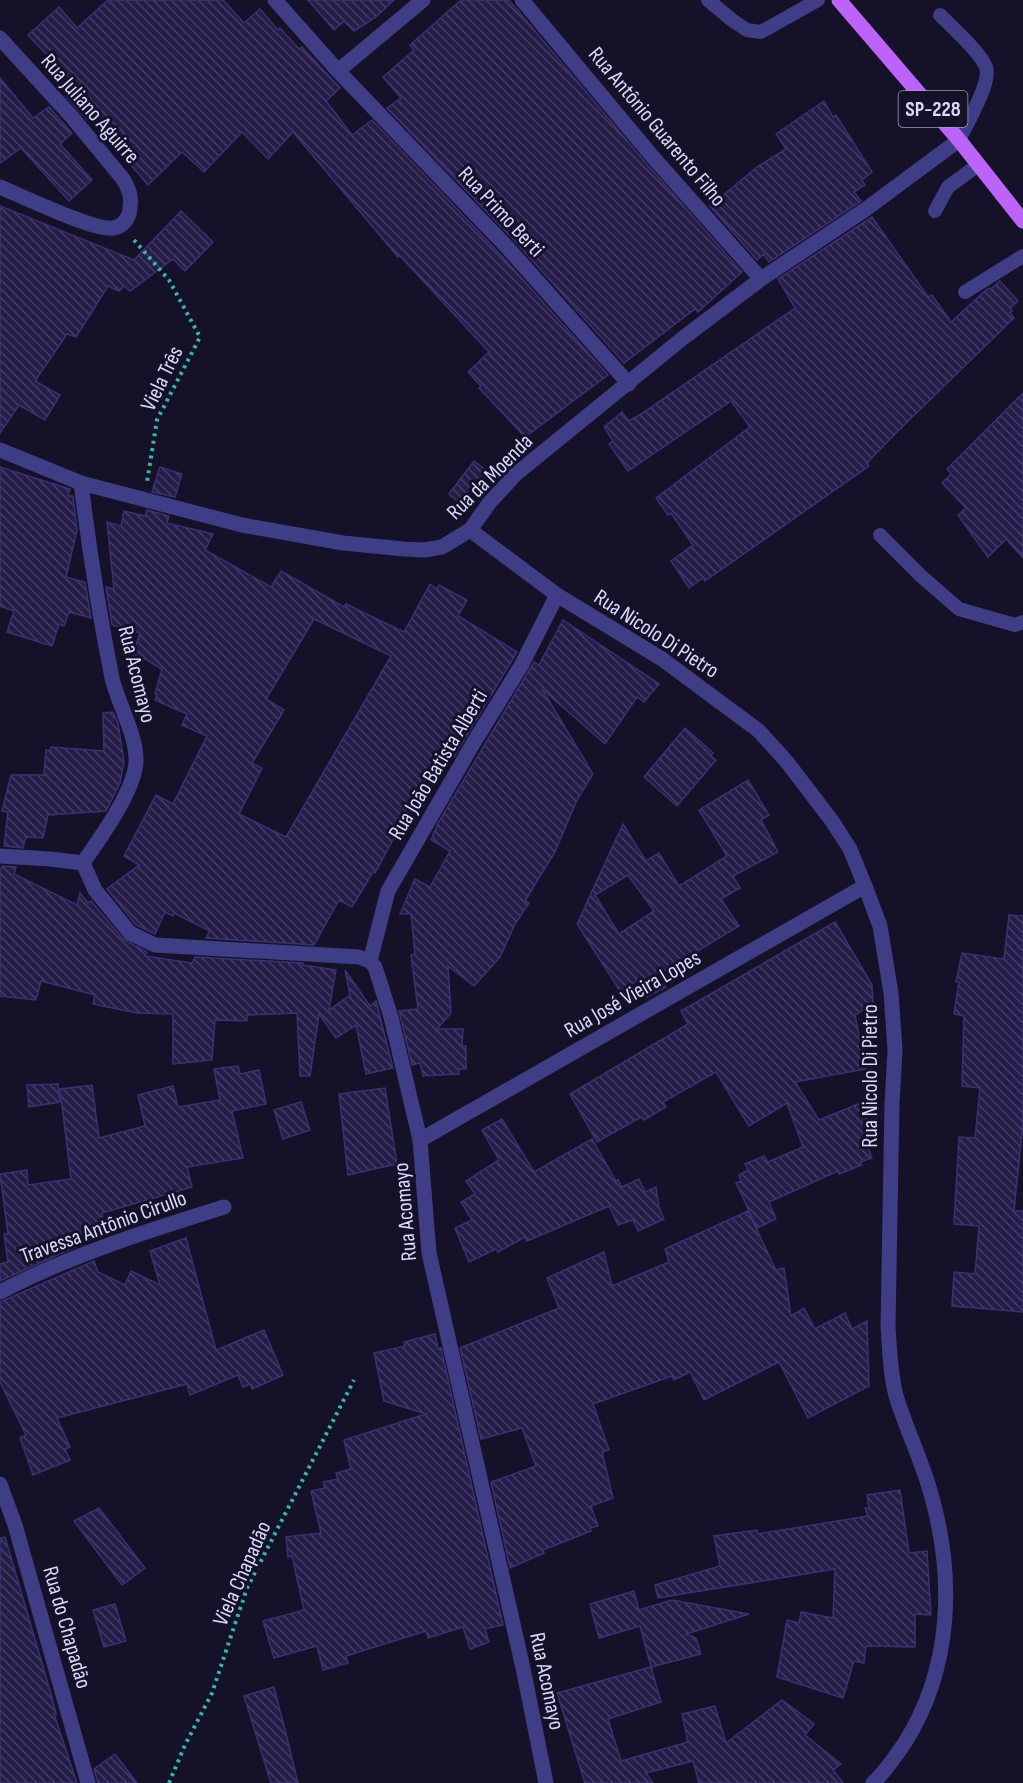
<svg xmlns="http://www.w3.org/2000/svg" width="1023" height="1783" font-family="'Sofia Sans Condensed',sans-serif">
<style>
.building{fill:url(#building-back-hatch);stroke:#3b3074;stroke-width:1.5;fill-rule:evenodd}
.lines{fill:none;stroke-linecap:round;stroke-linejoin:round}
.path{stroke:#34b7aa;stroke-width:4;stroke-dasharray:3 4.5;stroke-linecap:butt}
.service{stroke:#3e3d85;stroke-width:14}
.minor{stroke:#3e3d85;stroke-width:15}
.primary{stroke:#bc64fa;stroke-width:15}
.labels{text-anchor:middle;stroke-width:6;stroke-linejoin:round;paint-order:stroke}
.shield{fill:#141128;stroke:#a09dbe;stroke-width:1.5}
.shield-label{font-size:21px;font-weight:bold;fill:#dcd9fe}
.street-label{font-size:22px;fill:#dcd9fe;stroke:#141128}
</style>
<defs>
<pattern id="building-back-hatch" width="6" height="6" patternUnits="userSpaceOnUse" patternTransform="scale(1.5)"><rect width="6" height="6" fill="#251d48"/><path d="M-1 5l2 2M0 0l6 6M5-1l2 2" fill="none" stroke="#443d63"/></pattern>
</defs>
<rect width="100%" height="100%" fill="#141128"/>
<g class="building">
<path d="M 108,0 L 223,0 L 244,23 L 260,9 L 278,30 L 280,28 L 299,49 L 302,47 L 340,88 L 326,101 L 352,135 L 372,120 L 500,254 L 608,375 L 525,437 L 479,388 L 481,386 L 468,372 L 489,352 L 400,256 L 398,257 L 293,132 L 268,159 L 242,132 L 204,172 L 182,152 L 148,185 L 90,117 L 87,120 L 66,96 L 69,93 L 58,80 L 61,78 L 44,58 L 47,55 L 28,35 L 59,7 L 77,28 Z"/>
<path d="M 308,0 L 394,0 L 376,17 L 354,31 L 344,21 L 334,30 Z"/>
<path d="M 461,0 L 509,0 L 645,162 L 742,272 L 698,312 L 695,309 L 624,363 L 514,240 L 387,108 L 401,98 L 383,77 L 414,50 L 410,45 Z"/>
<path d="M 0,78 L 33,118 L 49,107 L 72,133 L 60,144 L 92,180 L 69,201 L 21,148 L 0,163 Z"/>
<path d="M 824,101 L 833,117 L 836,115 L 872,172 L 862,180 L 865,185 L 854,192 L 861,201 L 769,262 L 764,254 L 757,260 L 710,206 L 757,167 L 786,149 L 776,134 Z"/>
<path d="M 0,206 L 134,260 L 181,211 L 213,242 L 185,271 L 173,259 L 130,291 L 124,286 L 119,291 L 108,286 L 76,337 L 67,334 L 35,381 L 60,395 L 45,420 L 19,405 L 0,433 Z"/>
<path d="M 872,217 L 928,297 L 932,295 L 951,322 L 986,290 L 989,288 L 991,289 L 1000,281 L 1018,301 L 1010,308 L 1012,311 L 1010,313 L 1014,318 L 899,430 L 867,463 L 869,466 L 705,581 L 703,578 L 689,588 L 671,561 L 693,545 L 671,513 L 668,515 L 656,498 L 750,427 L 731,401 L 628,471 L 609,444 L 613,441 L 604,427 L 622,412 L 629,421 L 641,414 L 795,308 L 778,279 Z"/>
<path d="M 1023,393 L 1023,558 L 1006,539 L 988,557 L 958,515 L 966,508 L 942,483 L 951,474 L 947,469 Z"/>
<path d="M 474,461 L 491,474 L 464,507 L 449,494 Z"/>
<path d="M 0,467 L 70,489 L 68,496 L 73,496 L 77,530 L 66,577 L 85,582 L 91,618 L 69,612 L 64,626 L 59,624 L 52,646 L 7,632 L 14,611 L 0,606 Z"/>
<path d="M 160,467 L 182,474 L 175,497 L 152,492 Z"/>
<path d="M 147,510 L 169,516 L 167,523 L 213,534 L 205,550 L 271,587 L 281,571 L 344,607 L 346,604 L 404,632 L 430,584 L 437,589 L 439,585 L 467,600 L 458,616 L 517,652 L 454,757 L 441,751 L 375,873 L 373,872 L 352,907 L 339,900 L 314,945 L 206,938 L 210,931 L 174,913 L 173,916 L 165,912 L 155,934 L 136,925 L 107,889 L 139,865 L 124,856 L 156,795 L 173,804 L 207,736 L 182,725 L 187,714 L 155,700 L 157,694 L 155,693 L 162,669 L 142,657 L 133,655 L 140,633 L 112,625 L 106,587 L 114,589 L 107,522 L 121,526 L 124,511 L 145,516 ZM 314,619 L 391,656 L 286,837 L 239,814 L 262,768 L 252,763 L 284,710 L 266,699 Z"/>
<path d="M 563,620 L 659,684 L 644,702 L 637,697 L 605,744 L 542,689 L 593,774 L 577,800 L 555,852 L 525,901 L 529,903 L 515,924 L 500,957 L 474,986 L 448,966 L 451,1013 L 437,1029 L 463,1029 L 462,1046 L 466,1046 L 466,1069 L 459,1069 L 459,1074 L 423,1076 L 420,1063 L 412,1065 L 399,1011 L 418,1009 L 411,955 L 415,954 L 411,914 L 400,914 L 415,879 L 430,887 L 450,851 L 431,840 L 438,823 L 534,662 L 539,665 Z"/>
<path d="M 113,712 L 118,723 L 124,762 L 120,783 L 106,811 L 48,815 L 43,838 L 26,837 L 23,848 L 4,846 L 8,812 L 2,811 L 11,775 L 44,775 L 46,750 L 51,751 L 51,747 L 104,751 L 103,713 Z"/>
<path d="M 685,728 L 713,753 L 711,756 L 716,760 L 677,806 L 644,777 Z"/>
<path d="M 748,780 L 769,815 L 761,820 L 778,852 L 733,876 L 740,888 L 721,899 L 739,926 L 659,974 L 666,987 L 647,997 L 638,980 L 620,991 L 577,924 L 623,824 L 646,861 L 659,853 L 679,886 L 727,856 L 699,810 ZM 628,875 L 654,911 L 619,934 L 595,895 Z"/>
<path d="M 2,866 L 16,867 L 14,874 L 77,905 L 80,893 L 88,903 L 91,901 L 123,939 L 147,952 L 145,956 L 192,963 L 195,957 L 303,963 L 302,965 L 336,970 L 329,1010 L 350,995 L 345,970 L 370,1006 L 376,1001 L 393,1068 L 366,1074 L 356,1025 L 336,1038 L 319,1014 L 310,1076 L 300,1076 L 297,1013 L 247,1015 L 247,1021 L 215,1020 L 212,1060 L 173,1064 L 173,1014 L 137,1013 L 93,1004 L 95,995 L 41,981 L 36,1000 L 0,996 L 0,868 L 2,868 Z"/>
<path d="M 1009,915 L 1023,916 L 1023,1123 L 1014,1211 L 1023,1211 L 1023,1312 L 952,1306 L 954,1272 L 975,1274 L 979,1226 L 954,1224 L 959,1137 L 975,1138 L 980,1088 L 962,1086 L 964,1016 L 954,1014 L 959,982 L 956,982 L 962,953 L 1004,959 Z"/>
<path d="M 835,922 L 872,985 L 873,1004 L 855,1015 L 866,1069 L 795,1082 L 819,1120 L 878,1096 L 876,1132 L 864,1137 L 872,1158 L 860,1162 L 862,1165 L 839,1174 L 838,1171 L 769,1202 L 776,1219 L 757,1228 L 736,1183 L 741,1181 L 739,1175 L 748,1170 L 745,1164 L 764,1156 L 768,1162 L 803,1147 L 787,1103 L 749,1126 L 716,1072 L 663,1102 L 666,1107 L 644,1120 L 641,1117 L 597,1142 L 570,1094 L 688,1024 L 681,1011 Z"/>
<path d="M 238,1066 L 240,1074 L 259,1070 L 266,1104 L 232,1111 L 243,1158 L 187,1167 L 192,1187 L 102,1213 L 105,1230 L 71,1242 L 78,1246 L 0,1281 L 0,1264 L 8,1262 L 4,1234 L 8,1234 L 0,1174 L 27,1170 L 28,1185 L 71,1179 L 60,1089 L 92,1085 L 99,1138 L 145,1126 L 138,1095 L 173,1086 L 178,1107 L 220,1100 L 214,1069 Z"/>
<path d="M 58,1084 L 60,1102 L 29,1107 L 27,1085 Z"/>
<path d="M 385,1088 L 397,1164 L 348,1175 L 339,1094 Z"/>
<path d="M 301,1102 L 310,1130 L 283,1139 L 274,1110 Z"/>
<path d="M 502,1119 L 534,1172 L 592,1139 L 616,1181 L 618,1180 L 622,1187 L 639,1179 L 645,1192 L 656,1187 L 659,1207 L 664,1219 L 638,1231 L 633,1220 L 618,1225 L 609,1206 L 527,1241 L 525,1237 L 498,1252 L 496,1249 L 469,1262 L 455,1228 L 472,1220 L 461,1202 L 475,1194 L 466,1181 L 499,1160 L 482,1130 Z"/>
<path d="M 748,1211 L 776,1270 L 784,1268 L 791,1316 L 804,1308 L 815,1329 L 845,1313 L 852,1329 L 867,1321 L 869,1386 L 808,1418 L 779,1362 L 704,1400 L 690,1372 L 674,1380 L 672,1376 L 593,1404 L 609,1450 L 602,1452 L 613,1498 L 591,1506 L 598,1526 L 590,1528 L 591,1531 L 543,1550 L 544,1553 L 510,1568 L 491,1482 L 536,1466 L 522,1428 L 481,1439 L 460,1348 L 559,1308 L 547,1278 L 604,1252 L 612,1286 L 669,1262 L 665,1249 Z"/>
<path d="M 186,1238 L 216,1350 L 264,1330 L 283,1375 L 252,1389 L 250,1384 L 243,1387 L 238,1375 L 190,1395 L 187,1384 L 57,1418 L 70,1447 L 65,1449 L 70,1460 L 33,1475 L 20,1438 L 26,1435 L 0,1382 L 0,1302 L 94,1261 L 98,1272 L 125,1285 L 131,1271 L 160,1285 L 150,1251 Z"/>
<path d="M 435,1334 L 438,1349 L 441,1348 L 503,1625 L 485,1629 L 489,1642 L 470,1649 L 463,1627 L 428,1638 L 426,1631 L 346,1656 L 348,1663 L 323,1670 L 317,1646 L 274,1658 L 263,1621 L 304,1610 L 292,1556 L 288,1557 L 286,1537 L 321,1533 L 311,1491 L 325,1488 L 323,1482 L 338,1479 L 336,1473 L 351,1469 L 344,1440 L 426,1414 L 384,1401 L 374,1353 L 405,1346 L 404,1342 Z"/>
<path d="M 900,1490 L 909,1553 L 927,1551 L 931,1615 L 915,1614 L 915,1647 L 866,1646 L 864,1663 L 854,1661 L 843,1698 L 777,1677 L 787,1620 L 799,1623 L 801,1612 L 833,1618 L 835,1569 L 658,1598 L 655,1585 L 720,1566 L 714,1536 L 757,1530 L 758,1534 L 868,1516 L 865,1508 L 869,1508 L 867,1495 Z"/>
<path d="M 99,1508 L 145,1568 L 122,1585 L 74,1521 Z"/>
<path d="M 5,1537 L 51,1694 L 56,1714 L 54,1714 L 77,1783 L 0,1783 L 0,1538 Z"/>
<path d="M 634,1591 L 639,1610 L 672,1600 L 749,1614 L 686,1634 L 696,1638 L 701,1654 L 651,1667 L 640,1626 L 599,1638 L 590,1604 Z"/>
<path d="M 115,1604 L 126,1641 L 104,1647 L 93,1610 Z"/>
<path d="M 651,1667 L 661,1702 L 608,1719 L 621,1761 L 688,1742 L 682,1714 L 715,1706 L 726,1743 L 782,1700 L 814,1724 L 805,1735 L 841,1764 L 833,1770 L 843,1783 L 699,1783 L 693,1761 L 646,1773 L 653,1783 L 585,1783 L 557,1693 Z"/>
<path d="M 274,1687 L 288,1742 L 298,1783 L 271,1783 L 244,1696 Z"/>
<path d="M 115,1754 L 137,1783 L 98,1783 L 94,1769 Z"/>
</g>
<g class="lines">
<g class="path">
<path d="M 134,240 L 169,280 L 200,337 L 157,420 L 147,482"/>
<path d="M 169,1783 L 185,1745 L 212,1693 L 247,1588 L 354,1380"/>
</g>
<g class="service">
<path d="M 708,0 L 732,20 L 747,30 L 761,32 L 818,0"/>
<path d="M 940,15 C 952,27 980,52 986,67 C 992,82 966,125 959,140"/>
<path d="M 935,211 L 948,187 L 978,165"/>
<path d="M 965,292 L 1023,256"/>
<path d="M 880,535 L 921,576 L 959,609 L 1015,625 L 1023,622"/>
</g>
<g class="minor">
<path d="M 275,0 L 338,71 L 507,247 L 629,384"/>
<path d="M 522,0 L 652,156 L 761,279"/>
<path d="M 0,38 L 72,117 L 123,179 C 131,192 132,200 129,214 C 126,222 121,227 113,228 C 94,231 22,196 0,187"/>
<path d="M 338,71 L 423,0"/>
<path d="M 0,450 L 81,483 L 242,525 L 343,543 L 404,549 L 424,550 L 442,547 L 470,530 L 490,502 L 516,474 L 683,338 L 761,279 L 866,209 L 959,140"/>
<path d="M 81,483 C 89,548 99,613 112,678 C 118,704 137,735 136,762 C 134,792 100,838 83,863"/>
<path d="M 470,530 L 557,595 L 662,659 L 759,731 L 787,762 L 832,821 L 850,849 L 865,886 L 880,926 L 891,993 L 895,1050 L 892,1104 L 888,1327 C 890,1351 890,1376 897,1399 C 907,1431 922,1461 931,1494 C 955,1578 952,1669 904,1744 C 894,1758 886,1771 873,1783"/>
<path d="M 0,856 L 50,859 L 83,863 L 95,890 L 130,933 L 155,945 L 359,957 L 370,961 L 375,967 L 391,1017 L 420,1140 L 429,1253 L 523,1668 L 546,1783"/>
<path d="M 370,961 L 388,891 L 474,742 L 521,666 L 557,595"/>
<path d="M 420,1140 L 865,886"/>
<path d="M 0,1292 C 71,1255 147,1231 224,1207"/>
<path d="M 0,1484 L 15,1525 L 88,1783"/>
</g>
<path class="primary" d="M 839,0 L 959,140 L 1023,221"/>
</g>
<g class="labels">
<rect class="shield" x="898.5" y="91" width="69" height="36" rx="4.5"/>
<g class="shield-label">
<text x="933" y="116">SP-228</text>
</g>
<g class="street-label">
<text transform="translate(91 108) rotate(49)" y="8">Rua Juliano Aguirre</text>
<text transform="translate(658 126) rotate(50)" y="8">Rua Antônio Guarento Filho</text>
<text transform="translate(502 211) rotate(47)" y="8">Rua Primo Berti</text>
<text transform="translate(161 378) rotate(-64)" y="8">Viela Três</text>
<text transform="translate(489 476) rotate(-45)" y="8">Rua da Moenda</text>
<text transform="translate(657 633) rotate(33)" y="8">Rua Nicolo Di Pietro</text>
<text transform="translate(138 674) rotate(76)" y="8">Rua Acomayo</text>
<text transform="translate(437 764) rotate(-59)" y="8">Rua João Batista Alberti</text>
<text transform="translate(632 993) rotate(-30)" y="8">Rua José Vieira Lopes</text>
<text transform="translate(869 1076) rotate(-90)" y="8">Rua Nicolo Di Pietro</text>
<text transform="translate(404 1212) rotate(-95)" y="8">Rua Acomayo</text>
<text transform="translate(103 1226) rotate(-20)" y="8">Travessa Antônio Cirullo</text>
<text transform="translate(241 1573) rotate(-66)" y="8">Viela Chapadão</text>
<text transform="translate(68 1627) rotate(74)" y="8">Rua do Chapadão</text>
<text transform="translate(548 1681) rotate(78)" y="8">Rua Acomayo</text>
</g>
</g>
</svg>
